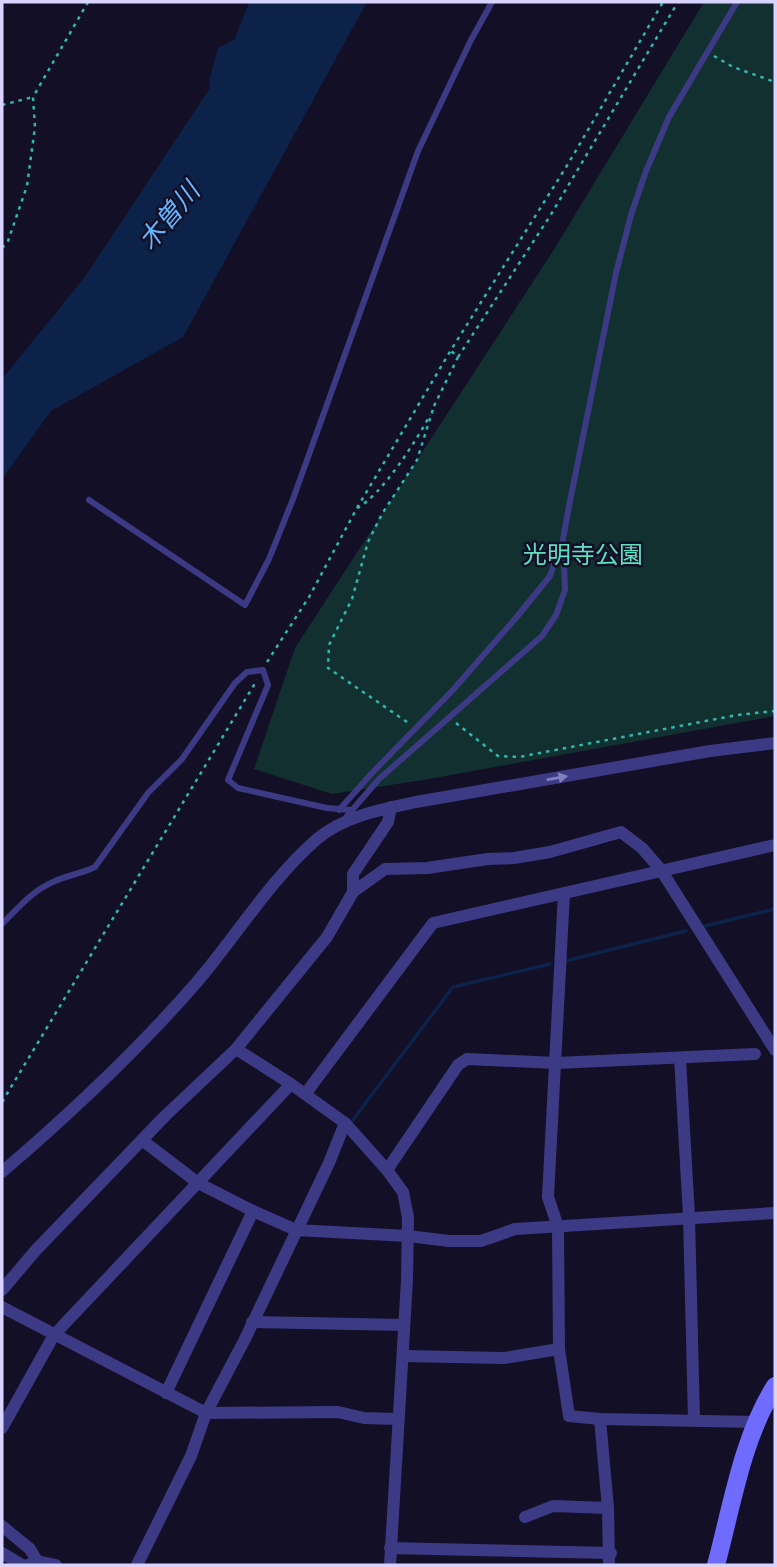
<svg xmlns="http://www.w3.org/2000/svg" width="777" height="1567" font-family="Arial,'Noto Sans JP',sans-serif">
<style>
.green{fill:#12302f}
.water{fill:#0c2248}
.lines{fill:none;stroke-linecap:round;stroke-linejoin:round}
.stream{stroke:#0c2248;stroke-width:3.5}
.path{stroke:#2fb8b0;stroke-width:2.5;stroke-dasharray:3.5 5;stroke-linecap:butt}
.lane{stroke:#3d3a85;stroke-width:6}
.street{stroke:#3d3a85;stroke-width:12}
.secondary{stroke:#6f6bff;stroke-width:18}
.oneway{fill:#837fbc}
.labels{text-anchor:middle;stroke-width:5;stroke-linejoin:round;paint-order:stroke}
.park-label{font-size:24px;fill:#5fe0c0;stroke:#130f26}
.water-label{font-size:26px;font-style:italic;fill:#62b6ff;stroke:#130f26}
</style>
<rect width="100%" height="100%" fill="#130f26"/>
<path class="green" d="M 704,2 L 775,2 L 775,716 L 429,779 L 332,794 L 254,769 L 295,648 L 553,251 Z"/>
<path class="water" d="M 367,2 L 183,337 L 51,411 L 2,479 L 2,379 L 84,278 L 210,88 L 209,82 L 218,48 L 234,40 L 249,3 Z"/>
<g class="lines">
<g class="stream">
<path d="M 701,927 L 775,909"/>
<path d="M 565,961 L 686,931"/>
<path d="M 352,1121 L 453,987 L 550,964"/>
</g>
<g class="path">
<path d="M 714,56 L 733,67 L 775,82"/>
<path d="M 2,105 L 33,97"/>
<path d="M 2,248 L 8,241 L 27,186 L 35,127 L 33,97 L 88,2"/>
<path d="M 458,357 L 550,216 L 678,2"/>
<path d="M 434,406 L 458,357 L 451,351"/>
<path d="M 357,508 C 381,496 417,440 430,415"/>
<path d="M 267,662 L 309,597 L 357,508 L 451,350 L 568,164 L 663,2"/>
<path d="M 407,722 L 328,668 L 329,645 L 352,599 L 368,542 L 382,514 L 417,460 L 434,406"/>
<path d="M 456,723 L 498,756 L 519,757 L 737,715 L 775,711"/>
<path d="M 2,1102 L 257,680"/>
</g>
<g class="lane">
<path d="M 89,500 L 245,605 L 269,559 L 293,499 L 418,151 L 471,40 L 492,2"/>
<path d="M 339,810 L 372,773 L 452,691 L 515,619 L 550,576 L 561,544"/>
<path d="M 346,820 L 347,816 L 379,779 L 542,636 L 556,615 L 565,590 L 563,539 L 570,501 L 616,273 L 631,215 L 646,171 L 669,117 L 737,2"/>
<path d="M 2,924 C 18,908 32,891 53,882 C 67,875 81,874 95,867 L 148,793 L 182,759 L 235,683 L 247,672 L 263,670 L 268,685 L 228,780 L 238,788 L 327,808 L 352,810"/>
</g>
<g class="street">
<path d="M 353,892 L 385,869 L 427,868 L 488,859 L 514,858 L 550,852 L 621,832 L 642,848 L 661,870 L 775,1050"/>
<path d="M 564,893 L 548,1197 L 558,1227 L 559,1349 L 569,1416 L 600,1419 L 756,1422"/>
<path d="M 236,1049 L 291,1084"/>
<path d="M 680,1058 L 689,1217 L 694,1420"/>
<path d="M 306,1093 L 433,923 L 775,845"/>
<path d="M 142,1140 L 198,1183 L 253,1211 L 296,1230 L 408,1236 L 449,1241 L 481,1241 L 515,1229 L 775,1213"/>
<path d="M 387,1170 L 458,1065 L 467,1059 L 556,1063 L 755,1054"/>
<path d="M 2,1172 C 71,1113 137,1051 197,982 C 237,935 270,880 317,839 C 344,816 383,809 416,802 L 710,751 L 775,743"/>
<path d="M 2,1290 L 36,1250 L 165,1116 L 236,1049 L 327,937 L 353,892 L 353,874 L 388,822 L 391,807"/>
<path d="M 2,1307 L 206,1413 L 338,1412 L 364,1418 L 397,1419"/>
<path d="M 252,1322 L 404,1325"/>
<path d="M 404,1356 L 504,1358 L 559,1349"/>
<path d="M 166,1393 L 253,1211"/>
<path d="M 600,1419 L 608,1508 L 609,1565"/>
<path d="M 2,1428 L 54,1335 L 291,1084 L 345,1123 L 387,1170 L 403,1192 L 408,1217 L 407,1280 L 390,1565"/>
<path d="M 525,1517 L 553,1506 L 608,1508"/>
<path d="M 2,1526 L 30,1549 L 37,1561"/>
<path d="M 390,1548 L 611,1553"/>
<path d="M 2,1553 L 22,1565"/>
<path d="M 28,1565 L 37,1561 L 56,1565"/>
<path d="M 137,1565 L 191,1456 L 206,1413 L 245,1339 L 329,1163 L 345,1123"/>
</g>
<path class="secondary" d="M 716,1565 C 732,1506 742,1439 775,1386"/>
</g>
<defs><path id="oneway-solid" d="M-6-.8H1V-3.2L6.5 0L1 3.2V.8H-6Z" transform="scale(1.75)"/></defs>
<use class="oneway" href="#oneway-solid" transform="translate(557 778) rotate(-10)"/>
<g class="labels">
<g class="park-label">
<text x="583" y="563">光明寺公園</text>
</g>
<g class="water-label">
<text transform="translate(169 216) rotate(-50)" y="9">木曽川</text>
</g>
</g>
<rect width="777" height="1567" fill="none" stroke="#d9d4ff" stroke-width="7"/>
</svg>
